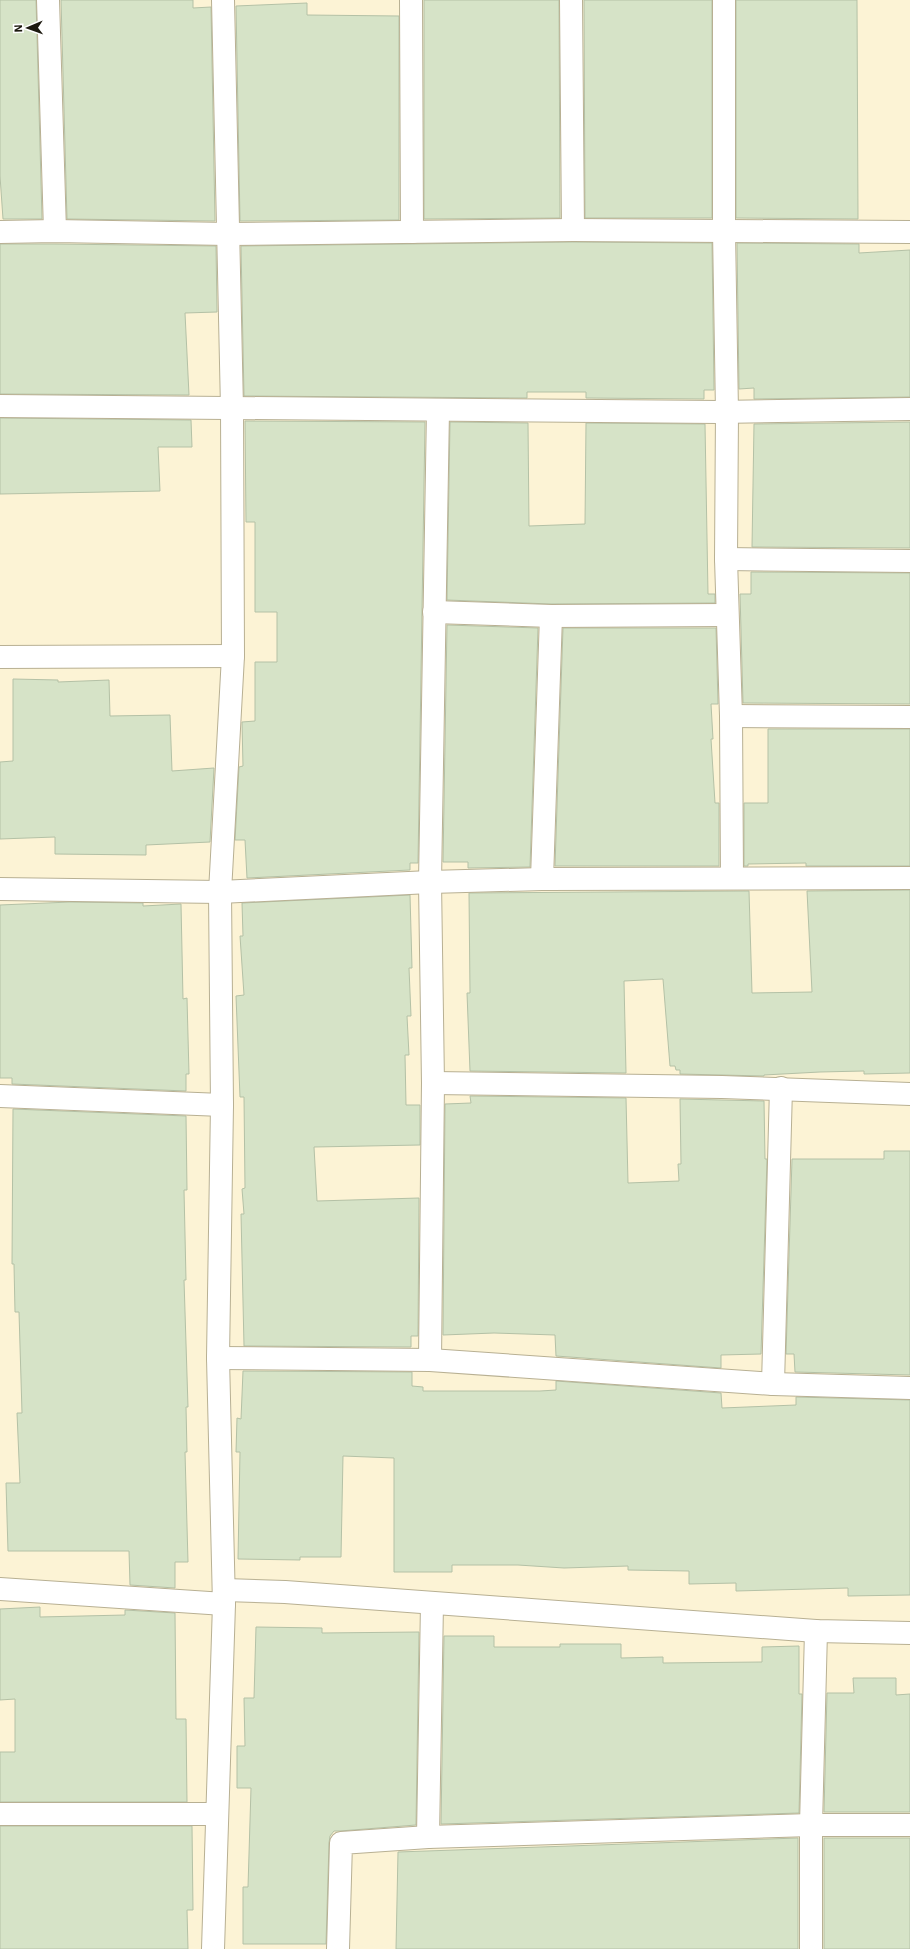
<svg xmlns="http://www.w3.org/2000/svg" width="910" height="1949" font-family="'IBM Plex Sans',sans-serif">
<style>
.building{fill:#d6e3c7;stroke:#b4c1a6}
.lines{fill:none;stroke-linecap:round;stroke-linejoin:round}
.minor-casing{stroke:#b8b093;stroke-width:24}
.tertiary-casing{stroke:#b8b093;stroke-width:24}
.minor{stroke:#fff;stroke-width:22}
.tertiary{stroke:#fff;stroke-width:22}
</style>
<rect width="100%" height="100%" fill="#fcf3d5"/>
<g class="building">
<path d="M 0,0 L 36,0 L 42,219 L 3,219 L 0,176 Z"/>
<path d="M 61,0 L 193,0 L 193,8 L 211,7 L 215,221 L 67,219 Z"/>
<path d="M 424,0 L 559,0 L 560,218 L 424,219 Z"/>
<path d="M 584,0 L 712,0 L 712,218 L 585,218 Z"/>
<path d="M 736,0 L 857,0 L 858,219 L 736,218 Z"/>
<path d="M 307,3 L 307,15 L 399,16 L 399,220 L 240,221 L 236,6 Z"/>
<path d="M 573,242 L 712,243 L 714,390 L 704,390 L 704,399 L 586,398 L 586,392 L 527,392 L 527,398 L 244,396 L 241,246 Z"/>
<path d="M 737,243 L 859,244 L 859,253 L 910,250 L 910,397 L 754,399 L 754,388 L 739,389 Z"/>
<path d="M 0,244 L 55,244 L 216,246 L 217,312 L 185,313 L 189,395 L 0,394 Z"/>
<path d="M 0,418 L 191,420 L 192,447 L 158,447 L 160,491 L 0,494 Z"/>
<path d="M 245,421 L 425,422 L 418,863 L 410,863 L 410,870 L 247,878 L 245,840 L 235,840 L 239,767 L 243,766 L 242,722 L 255,721 L 255,662 L 277,662 L 277,612 L 255,612 L 255,522 L 246,522 Z"/>
<path d="M 450,422 L 528,423 L 529,526 L 585,524 L 586,423 L 705,424 L 708,594 L 715,594 L 715,603 L 551,604 L 447,600 Z"/>
<path d="M 910,422 L 910,548 L 752,547 L 754,424 Z"/>
<path d="M 751,572 L 910,573 L 910,704 L 743,703 L 740,594 L 751,594 Z"/>
<path d="M 447,625 L 538,628 L 530,867 L 468,868 L 468,862 L 443,862 Z"/>
<path d="M 563,628 L 716,628 L 718,704 L 711,704 L 713,739 L 711,739 L 715,803 L 719,803 L 719,866 L 555,866 Z"/>
<path d="M 13,679 L 58,680 L 58,682 L 109,680 L 110,716 L 170,715 L 172,771 L 214,768 L 210,842 L 146,845 L 146,855 L 55,854 L 55,837 L 0,839 L 0,762 L 13,761 Z"/>
<path d="M 768,729 L 910,729 L 910,866 L 806,866 L 806,863 L 748,864 L 748,866 L 744,866 L 744,803 L 768,803 Z"/>
<path d="M 910,890 L 910,1073 L 864,1074 L 864,1071 L 820,1072 L 764,1075 L 764,1076 L 680,1074 L 680,1070 L 676,1070 L 675,1066 L 670,1066 L 663,979 L 624,981 L 626,1073 L 470,1071 L 467,993 L 470,993 L 469,893 L 749,891 L 752,993 L 812,992 L 807,891 Z"/>
<path d="M 410,895 L 412,968 L 409,968 L 411,1016 L 407,1016 L 409,1055 L 405,1055 L 406,1105 L 420,1105 L 420,1145 L 314,1147 L 317,1201 L 419,1198 L 418,1336 L 411,1336 L 411,1347 L 244,1346 L 241,1214 L 244,1214 L 242,1189 L 245,1188 L 244,1097 L 240,1097 L 236,996 L 244,995 L 240,936 L 243,936 L 242,903 Z"/>
<path d="M 70,902 L 143,903 L 143,906 L 181,904 L 183,999 L 187,998 L 189,1074 L 186,1074 L 186,1091 L 12,1084 L 12,1078 L 0,1078 L 0,905 Z"/>
<path d="M 470,1096 L 626,1098 L 628,1183 L 679,1181 L 678,1164 L 681,1164 L 680,1099 L 764,1101 L 765,1159 L 767,1159 L 761,1354 L 721,1355 L 721,1368 L 556,1356 L 555,1335 L 494,1333 L 443,1335 L 445,1104 L 471,1103 Z"/>
<path d="M 13,1109 L 186,1116 L 187,1190 L 184,1190 L 186,1280 L 184,1280 L 188,1407 L 186,1407 L 187,1452 L 185,1452 L 188,1562 L 175,1562 L 175,1588 L 130,1585 L 129,1551 L 8,1551 L 6,1483 L 20,1483 L 17,1413 L 22,1413 L 19,1312 L 15,1312 L 14,1264 L 12,1264 Z"/>
<path d="M 884,1151 L 910,1151 L 910,1375 L 795,1372 L 794,1354 L 786,1354 L 792,1159 L 884,1159 Z"/>
<path d="M 243,1371 L 412,1372 L 412,1386 L 423,1387 L 423,1391 L 540,1391 L 556,1390 L 556,1381 L 721,1393 L 722,1408 L 796,1405 L 796,1397 L 910,1400 L 910,1595 L 848,1596 L 848,1588 L 736,1591 L 736,1583 L 689,1584 L 689,1571 L 628,1570 L 628,1566 L 564,1568 L 518,1565 L 452,1565 L 452,1572 L 394,1572 L 394,1458 L 343,1456 L 341,1557 L 300,1557 L 300,1560 L 238,1559 L 240,1452 L 236,1452 L 237,1418 L 241,1419 Z"/>
<path d="M 40,1607 L 40,1617 L 125,1615 L 125,1610 L 175,1613 L 176,1719 L 186,1719 L 187,1802 L 0,1802 L 0,1752 L 15,1752 L 15,1699 L 0,1700 L 0,1609 Z"/>
<path d="M 256,1627 L 322,1628 L 322,1633 L 419,1632 L 416,1825 L 340,1831 L 334,1831 L 330,1836 L 329,1843 L 326,1944 L 243,1944 L 243,1887 L 248,1887 L 251,1788 L 237,1788 L 237,1746 L 245,1746 L 244,1698 L 254,1698 Z"/>
<path d="M 444,1636 L 494,1636 L 494,1647 L 560,1647 L 560,1644 L 621,1644 L 621,1658 L 663,1657 L 663,1663 L 762,1662 L 762,1647 L 799,1646 L 799,1694 L 802,1694 L 799,1813 L 441,1824 Z"/>
<path d="M 853,1678 L 896,1678 L 896,1695 L 910,1694 L 910,1812 L 824,1812 L 827,1693 L 854,1693 Z"/>
<path d="M 0,1826 L 192,1826 L 193,1910 L 187,1910 L 188,1949 L 0,1949 Z"/>
<path d="M 798,1838 L 798,1949 L 396,1949 L 398,1852 Z"/>
<rect x="824" y="1838" width="86" height="111"/>
</g>
<g class="lines">
<defs>
<g id="minor">
<path d="M 48,0 L 55,231"/>
<path d="M 411,0 L 412,232"/>
<path d="M 571,0 L 573,230"/>
<path d="M 724,0 L 724,231 L 727,412 L 726,559 L 731,716 L 732,877"/>
<path d="M 0,232 L 55,231 L 228,234 L 573,230 L 910,232"/>
<path d="M 0,406 L 719,412 L 910,409"/>
<path d="M 726,559 L 910,561"/>
<path d="M 434,612 L 551,616 L 727,615"/>
<path d="M 0,657 L 233,656"/>
<path d="M 731,716 L 910,717"/>
<path d="M 542,879 L 551,616"/>
<path d="M 0,889 L 220,892"/>
<path d="M 433,1083 L 722,1087 L 910,1094"/>
<path d="M 0,1096 L 222,1105"/>
<path d="M 218,1358 L 430,1360 L 773,1384 L 910,1388"/>
<path d="M 430,1360 L 433,1083 L 430,882 L 438,410"/>
<path d="M 773,1384 L 781,1088"/>
<path d="M 225,1590 L 285,1592 L 816,1631 L 910,1633"/>
<path d="M 0,1814 L 216,1814"/>
<path d="M 428,1837 L 432,1603"/>
<path d="M 213,1949 L 224,1604"/>
<path d="M 338,1949 L 341,1843 L 428,1837 L 811,1825 L 910,1825"/>
<path d="M 811,1949 L 811,1825 L 816,1631"/>
</g>
<g id="tertiary">
<path d="M 220,892 L 430,882 L 542,879 L 910,878"/>
<path d="M 0,1589 L 224,1604 L 218,1358 L 222,1105 L 220,892 L 233,656 L 232,408 L 223,0"/>
</g>
</defs>
<use href="#minor" class="minor-casing"/>
<use href="#tertiary" class="tertiary-casing"/>
<use href="#minor" class="minor"/>
<use href="#tertiary" class="tertiary"/>
</g>
<g transform="translate(28 28) rotate(268)" stroke="#ffffff" stroke-width="3" paint-order="stroke">
<path d="M0-3L7 15L0 10L-7 15Z" fill="#1c190f"/>
<text y="-6" font-size="11" font-weight="bold" text-anchor="middle" fill="#1c190f">N</text>
</g>
</svg>
